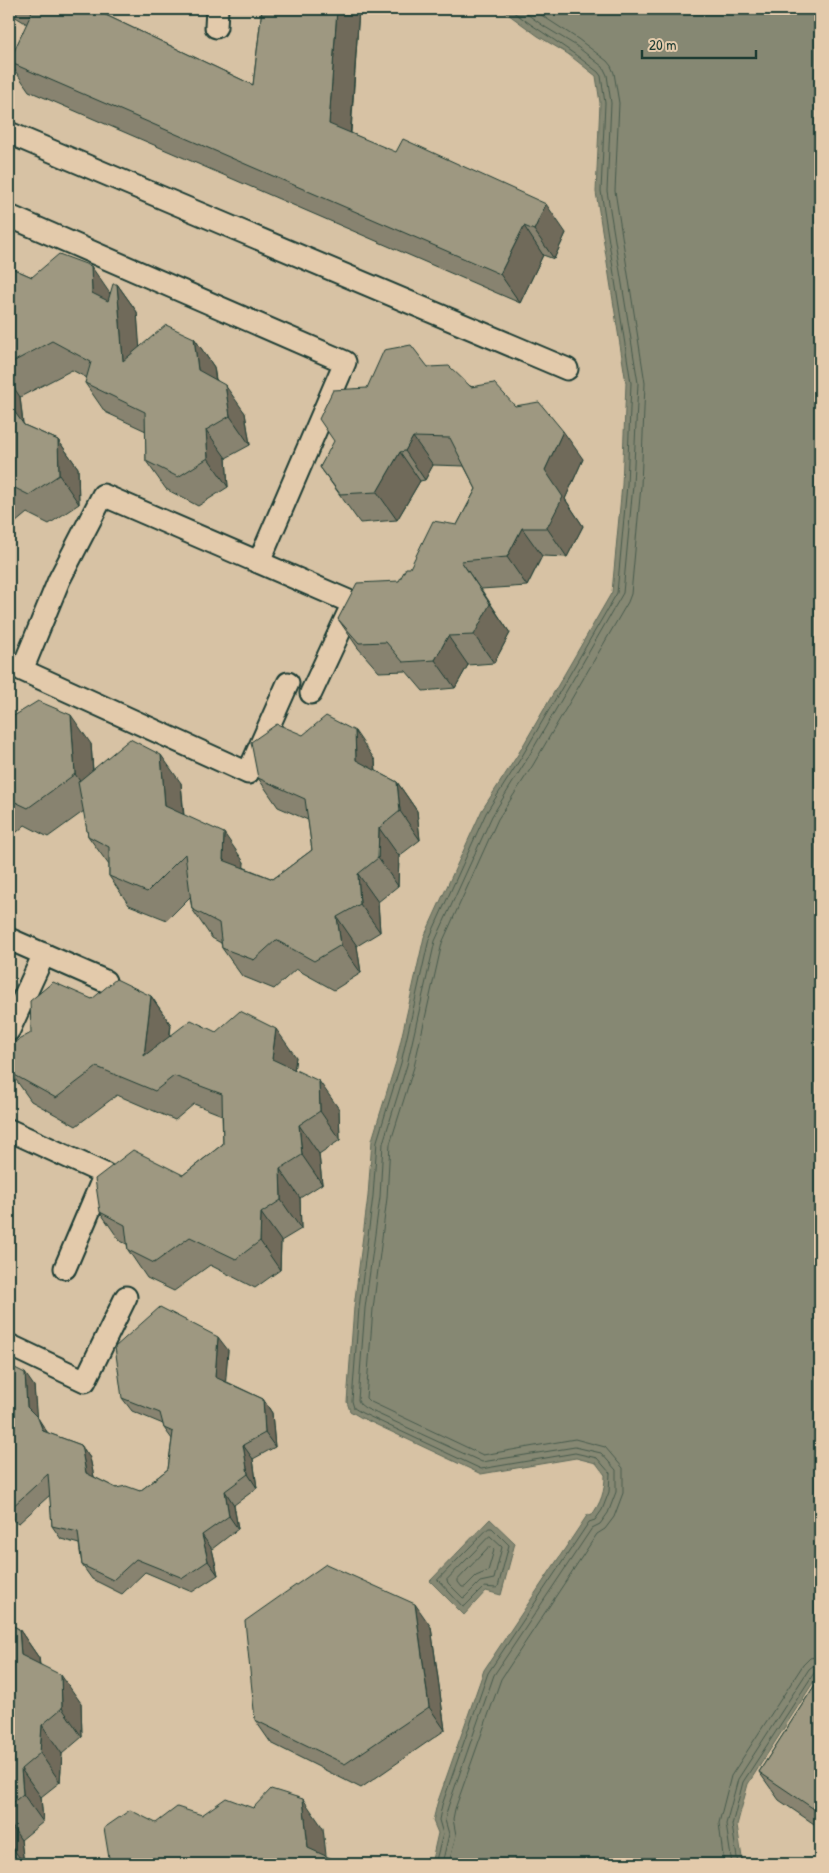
<svg xmlns="http://www.w3.org/2000/svg" width="829" height="1873" font-family="'Patrick Hand',sans-serif">
<style>
.water{fill:#868873;stroke:#5d6a5a}
.lines{fill:none;stroke-linecap:round;stroke-linejoin:round}
.shore{stroke:#485b4d;stroke-width:1}
.service-casing{stroke:#1f3d34;stroke-width:25}
.service{stroke:#e3caab;stroke-width:21}
.wall{fill:#88836f;stroke:#1f3d34}
.shaded-wall{fill:#6f6a5a;stroke:#1f3d34}
.building{fill:#9e9881;stroke:#1f3d34}
</style>
<rect width="100%" height="100%" fill="#d7c2a4"/>
<filter id="ink" filterUnits="userSpaceOnUse"><feTurbulence type="fractalNoise" baseFrequency=".02" numOctaves="2"/><feDisplacementMap in="SourceGraphic" scale="10" xChannelSelector="R" yChannelSelector="G"/><feConvolveMatrix kernelMatrix="1 2 1 2 8 2 1 2 1" color-interpolation-filters="sRGB"/></filter>
<g filter="url(#ink)">
<g class="water">
<path d="M 501,9 L 820,9 L 820,1672 L 748,1784 L 737,1825 L 743,1864 L 431,1864 L 438,1833 L 433,1821 L 437,1804 L 484,1670 L 588,1514 L 591,1516 C 601,1503 605,1491 605,1475 L 596,1463 L 576,1458 L 481,1474 L 360,1417 L 350,1411 L 347,1402 L 354,1307 L 368,1196 L 372,1140 L 396,1062 L 424,937 L 482,810 L 517,756 L 612,592 L 622,485 L 626,383 L 596,192 L 600,103 L 596,76 L 568,54 L 538,36 Z"/>
<path d="M 490,1519 L 515,1543 L 501,1595 L 486,1591 L 464,1615 L 430,1581 Z"/>
</g>
<g class="lines">
<g class="shore">
<path d="M 489,1528 L 492,1528 L 509,1545 L 498,1587 L 496,1588 L 484,1587 L 465,1606 L 463,1607 L 438,1580 Z"/>
<path d="M 490,1536 L 502,1547 L 494,1579 L 480,1582 L 465,1597 L 463,1598 L 448,1583 L 447,1580 Z"/>
<path d="M 489,1547 L 492,1547 L 494,1550 L 488,1571 L 476,1576 L 465,1587 L 462,1587 L 458,1582 L 458,1580 Z"/>
<path d="M 435,1864 L 443,1834 L 439,1820 L 442,1805 L 488,1673 L 589,1522 L 595,1520 L 602,1510 L 609,1492 L 610,1473 L 597,1458 L 575,1453 L 481,1469 L 362,1413 L 354,1408 L 352,1401 L 359,1308 L 373,1196 L 377,1141 L 401,1063 L 429,939 L 486,813 L 521,758 L 617,593 L 627,485 L 631,383 L 601,191 L 605,103 L 601,76 L 598,72 C 570,49 539,31 509,9"/>
<path d="M 442,1864 L 449,1834 L 445,1820 L 448,1807 L 494,1675 L 592,1528 L 600,1524 L 608,1513 L 616,1492 L 616,1470 L 601,1453 L 575,1447 L 482,1462 L 365,1408 L 360,1404 L 358,1400 L 365,1308 L 380,1197 L 383,1143 L 407,1065 L 435,941 L 492,816 L 526,761 L 623,593 L 633,485 L 638,383 L 607,191 L 611,103 L 607,75 L 603,67 L 575,45 L 545,27 L 520,9"/>
<path d="M 449,1864 L 456,1835 L 453,1819 L 455,1809 L 501,1679 L 597,1534 L 605,1529 L 614,1517 L 623,1493 L 623,1468 L 605,1447 L 575,1439 L 483,1455 L 369,1401 L 366,1398 L 373,1309 L 387,1198 L 390,1144 L 414,1067 L 442,943 L 498,819 L 533,765 L 628,602 L 631,594 L 641,486 L 645,383 L 615,191 L 619,103 L 614,73 L 611,66 L 607,61 L 578,39 L 532,9"/>
<path d="M 724,1864 L 719,1823 L 731,1776 L 803,1665 L 810,1658 L 820,1656"/>
<path d="M 732,1864 L 726,1824 L 738,1779 L 809,1669 L 814,1665 L 820,1664"/>
<path d="M 738,1864 L 732,1825 L 743,1782 L 814,1673 L 820,1670"/>
</g>
<defs>
<g id="service">
<path d="M 216,27 L 217,9"/>
<path d="M 9,133 L 567,369"/>
<path d="M 9,216 L 345,362 L 259,562"/>
<path d="M 288,683 L 248,773 L 22,670 L 59,580 L 103,495 L 353,603 L 311,693"/>
<path d="M 9,939 L 105,981"/>
<path d="M 9,1030 L 44,954"/>
<path d="M 9,1130 L 105,1174 L 65,1268"/>
<path d="M 9,1345 L 85,1381 L 126,1297"/>
</g>
</defs>
<use href="#service" class="service-casing"/>
<use href="#service" class="service"/>
</g>
<g class="wall">
<path d="M 9,9 L 93,9 L 253,85 L 262,9 L 359,9 L 351,133 L 566,233 L 554,259 L 543,255 L 520,303 L 29,91 L 9,62 L 27,24 L 9,13 Z"/>
<path d="M 9,267 L 32,277 L 110,293 L 117,284 L 137,312 L 139,347 L 194,338 L 214,367 L 216,379 L 245,413 L 250,445 L 226,458 L 228,487 L 198,506 L 166,489 L 146,461 L 146,431 L 105,412 L 85,383 L 87,378 L 72,370 L 20,397 L 23,423 L 24,425 L 58,440 L 78,468 L 79,504 L 49,524 L 27,513 L 9,528 Z"/>
<path d="M 428,367 L 515,406 L 583,459 L 565,499 L 583,526 L 567,557 L 542,556 L 527,586 L 481,589 L 510,633 L 494,663 L 468,665 L 455,688 L 423,691 L 406,671 L 379,672 L 358,648 L 338,619 L 399,581 L 457,525 L 476,489 L 464,466 L 433,465 L 425,480 L 420,481 L 397,520 L 360,523 L 320,467 L 367,388 Z"/>
<path d="M 9,617 L 10,618 L 13,650 L 9,653 Z"/>
<path d="M 9,719 L 91,744 L 93,770 L 181,783 L 184,815 L 244,862 L 243,867 L 273,879 L 312,850 L 308,820 L 278,807 L 258,778 L 303,735 L 375,760 L 376,771 L 397,782 L 417,811 L 420,840 L 399,856 L 398,886 L 378,902 L 380,932 L 357,946 L 361,973 L 334,990 L 296,969 L 274,989 L 242,976 L 222,948 L 221,943 L 212,938 L 192,909 L 190,897 L 167,920 L 129,905 L 109,876 L 109,865 L 88,836 L 84,811 L 48,837 L 25,825 L 9,839 Z"/>
<path d="M 151,996 L 171,1025 L 170,1036 L 216,1032 L 296,1057 L 294,1069 L 339,1109 L 340,1140 L 319,1154 L 322,1184 L 300,1198 L 301,1229 L 281,1241 L 280,1270 L 255,1288 L 210,1265 L 174,1291 L 147,1278 L 128,1250 L 127,1244 L 120,1241 L 100,1212 L 183,1175 L 223,1144 L 222,1115 L 194,1104 L 175,1120 L 117,1095 L 76,1126 L 31,1101 L 11,1073 L 31,1033 L 92,999 Z"/>
<path d="M 228,1350 L 225,1381 L 263,1399 L 272,1413 L 275,1447 L 253,1459 L 257,1488 L 234,1505 L 238,1529 L 212,1549 L 218,1575 L 192,1592 L 145,1572 L 122,1594 L 92,1579 L 82,1565 L 79,1544 L 61,1539 L 52,1526 L 50,1495 L 19,1523 L 9,1519 L 9,1365 L 34,1386 L 36,1417 L 48,1433 L 81,1445 L 90,1458 L 94,1477 L 116,1488 L 140,1491 L 168,1469 L 172,1439 L 164,1428 L 163,1424 L 132,1411 L 122,1398 Z"/>
<path d="M 9,1624 L 19,1629 L 39,1658 L 40,1664 L 81,1703 L 82,1737 L 62,1754 L 60,1782 L 41,1797 L 43,1822 L 21,1840 L 24,1864 L 9,1864 Z"/>
<path d="M 431,1627 L 445,1730 L 361,1788 L 271,1743 L 255,1720 Z"/>
<path d="M 820,1677 L 820,1828 L 779,1800 L 759,1772 Z"/>
</g>
<g class="shaded-wall">
<path d="M 337,9 L 359,9 L 349,153 L 329,124 Z"/>
<path d="M 546,204 L 566,233 L 554,259 L 534,230 Z"/>
<path d="M 524,226 L 543,255 L 520,303 L 500,274 Z"/>
<path d="M 91,266 L 111,295 L 112,322 L 92,293 Z"/>
<path d="M 117,284 L 137,312 L 143,390 L 123,361 Z"/>
<path d="M 194,338 L 214,367 L 218,398 L 198,370 Z"/>
<path d="M 9,380 L 20,397 L 23,425 L 9,405 Z"/>
<path d="M 225,385 L 245,413 L 250,445 L 230,416 Z"/>
<path d="M 206,430 L 226,458 L 228,487 L 208,458 Z"/>
<path d="M 563,431 L 583,459 L 565,499 L 583,526 L 567,557 L 547,528 L 545,470 Z"/>
<path d="M 413,437 L 433,465 L 425,480 L 405,451 Z"/>
<path d="M 58,440 L 78,468 L 79,504 L 59,475 Z"/>
<path d="M 400,452 L 420,481 L 397,520 L 377,492 Z"/>
<path d="M 522,528 L 542,556 L 527,586 L 507,557 Z"/>
<path d="M 461,561 L 510,633 L 494,663 L 474,635 Z"/>
<path d="M 9,617 L 10,618 L 13,650 L 9,643 Z"/>
<path d="M 448,636 L 468,665 L 455,688 L 435,660 Z"/>
<path d="M 71,715 L 91,744 L 95,803 L 75,774 Z"/>
<path d="M 355,731 L 375,760 L 376,789 L 356,760 Z"/>
<path d="M 161,755 L 181,783 L 185,835 L 165,806 Z"/>
<path d="M 397,782 L 417,811 L 420,840 L 400,811 Z"/>
<path d="M 379,828 L 399,856 L 398,886 L 378,858 Z"/>
<path d="M 224,833 L 244,862 L 243,888 L 223,860 Z"/>
<path d="M 358,874 L 378,902 L 380,932 L 360,904 Z"/>
<path d="M 337,917 L 357,946 L 361,973 L 341,945 Z"/>
<path d="M 151,996 L 171,1025 L 163,1084 L 144,1056 Z"/>
<path d="M 276,1029 L 296,1057 L 292,1088 L 272,1059 Z"/>
<path d="M 319,1081 L 339,1109 L 340,1140 L 320,1111 Z"/>
<path d="M 299,1125 L 319,1154 L 322,1184 L 302,1155 Z"/>
<path d="M 280,1169 L 300,1198 L 301,1229 L 281,1200 Z"/>
<path d="M 261,1213 L 281,1241 L 280,1270 L 260,1241 Z"/>
<path d="M 218,1337 L 228,1350 L 225,1390 L 215,1377 Z"/>
<path d="M 25,1373 L 34,1386 L 37,1421 L 27,1407 Z"/>
<path d="M 263,1399 L 272,1413 L 275,1447 L 265,1433 Z"/>
<path d="M 38,1418 L 47,1432 L 52,1445 L 43,1431 Z"/>
<path d="M 81,1445 L 90,1458 L 96,1486 L 86,1473 Z"/>
<path d="M 243,1445 L 253,1459 L 257,1488 L 248,1474 Z"/>
<path d="M 225,1491 L 234,1505 L 238,1529 L 229,1516 Z"/>
<path d="M 202,1535 L 212,1549 L 218,1575 L 208,1561 Z"/>
<path d="M 415,1604 L 431,1627 L 445,1730 L 429,1707 Z"/>
<path d="M 19,1629 L 39,1658 L 41,1683 L 21,1655 Z"/>
<path d="M 61,1675 L 81,1703 L 82,1737 L 62,1708 Z"/>
<path d="M 42,1725 L 62,1754 L 60,1782 L 40,1753 Z"/>
<path d="M 21,1769 L 41,1797 L 43,1822 L 23,1794 Z"/>
<path d="M 303,1799 L 323,1828 L 327,1864 L 308,1848 Z"/>
<path d="M 9,1822 L 21,1840 L 24,1864 L 9,1843 Z"/>
</g>
<g class="building">
<path d="M 27,9 L 93,9 L 253,85 L 262,9 L 337,9 L 329,124 L 396,152 L 403,139 L 546,204 L 534,230 L 524,226 L 500,274 L 9,62 L 32,12 Z"/>
<path d="M 59,254 L 91,266 L 92,293 L 108,301 L 113,284 L 117,284 L 123,361 L 166,325 L 194,338 L 198,370 L 225,385 L 230,416 L 206,430 L 208,458 L 178,477 L 146,461 L 145,412 L 85,383 L 91,362 L 52,341 L 9,364 L 9,267 L 32,277 Z"/>
<path d="M 411,345 L 428,367 L 449,366 L 471,387 L 494,383 L 515,406 L 539,402 L 563,431 L 545,470 L 563,497 L 547,528 L 522,528 L 507,557 L 461,561 L 490,604 L 474,635 L 448,636 L 435,660 L 403,662 L 386,642 L 359,643 L 338,619 L 357,583 L 399,581 L 406,568 L 410,568 L 433,521 L 457,525 L 476,489 L 450,438 L 413,437 L 405,451 L 400,452 L 377,492 L 340,494 L 320,467 L 334,441 L 319,419 L 333,390 L 367,388 L 384,350 Z"/>
<path d="M 9,404 L 24,425 L 58,440 L 59,475 L 29,495 L 9,485 Z"/>
<path d="M 38,701 L 71,715 L 75,774 L 28,808 L 9,799 L 9,719 Z"/>
<path d="M 326,716 L 355,731 L 356,760 L 397,782 L 400,811 L 379,828 L 378,858 L 358,874 L 360,904 L 337,917 L 341,945 L 314,961 L 276,940 L 254,960 L 222,948 L 219,923 L 192,909 L 185,854 L 147,892 L 109,876 L 109,847 L 88,836 L 78,782 L 130,739 L 161,755 L 165,806 L 224,833 L 223,860 L 273,879 L 312,850 L 305,799 L 258,778 L 251,742 L 277,724 L 303,735 Z"/>
<path d="M 116,979 L 151,996 L 144,1056 L 191,1020 L 216,1032 L 240,1011 L 276,1029 L 272,1059 L 319,1081 L 320,1111 L 299,1125 L 302,1155 L 280,1169 L 281,1200 L 261,1213 L 260,1241 L 236,1259 L 190,1237 L 154,1263 L 128,1250 L 125,1225 L 100,1212 L 95,1179 L 133,1150 L 183,1175 L 223,1144 L 222,1094 L 174,1076 L 155,1091 L 97,1067 L 56,1098 L 11,1073 L 9,1057 L 9,1045 L 31,1033 L 30,1001 L 53,982 L 92,999 Z"/>
<path d="M 160,1307 L 218,1337 L 215,1377 L 263,1399 L 265,1433 L 243,1445 L 248,1474 L 225,1491 L 229,1516 L 202,1535 L 208,1561 L 183,1578 L 136,1559 L 113,1580 L 82,1565 L 78,1532 L 52,1526 L 48,1474 L 10,1509 L 9,1509 L 9,1365 L 25,1373 L 27,1407 L 38,1418 L 43,1431 L 81,1445 L 86,1473 L 116,1488 L 126,1486 L 140,1491 L 168,1469 L 173,1432 L 164,1428 L 160,1413 L 122,1398 L 115,1347 Z"/>
<path d="M 326,1564 L 415,1604 L 429,1707 L 345,1764 L 255,1720 L 245,1621 Z"/>
<path d="M 9,1624 L 19,1629 L 21,1655 L 61,1675 L 62,1708 L 42,1725 L 40,1753 L 21,1769 L 23,1794 L 9,1806 Z"/>
<path d="M 820,1677 L 820,1813 L 759,1772 Z"/>
<path d="M 271,1789 L 303,1799 L 308,1848 L 339,1862 L 340,1864 L 110,1864 L 104,1828 L 130,1810 L 156,1823 L 177,1807 L 202,1815 L 226,1798 L 253,1808 Z"/>
</g>
</g>
<rect width="829" height="1873" fill="none" stroke="#e3caab" stroke-width="30"/>
<rect x="15" y="15" width="799" height="1843" fill="none" stroke="#1f3d34" stroke-width="2" filter="url(#ink)"/>
<path d="M642 50v8h114v-8" fill="none" stroke="#1f3d34" stroke-width="2.5"/>
<text x="649" y="50" font-size="15" fill="#1f3d34" stroke="#e3caab" stroke-width="4" paint-order="stroke">20 m</text>
</svg>
